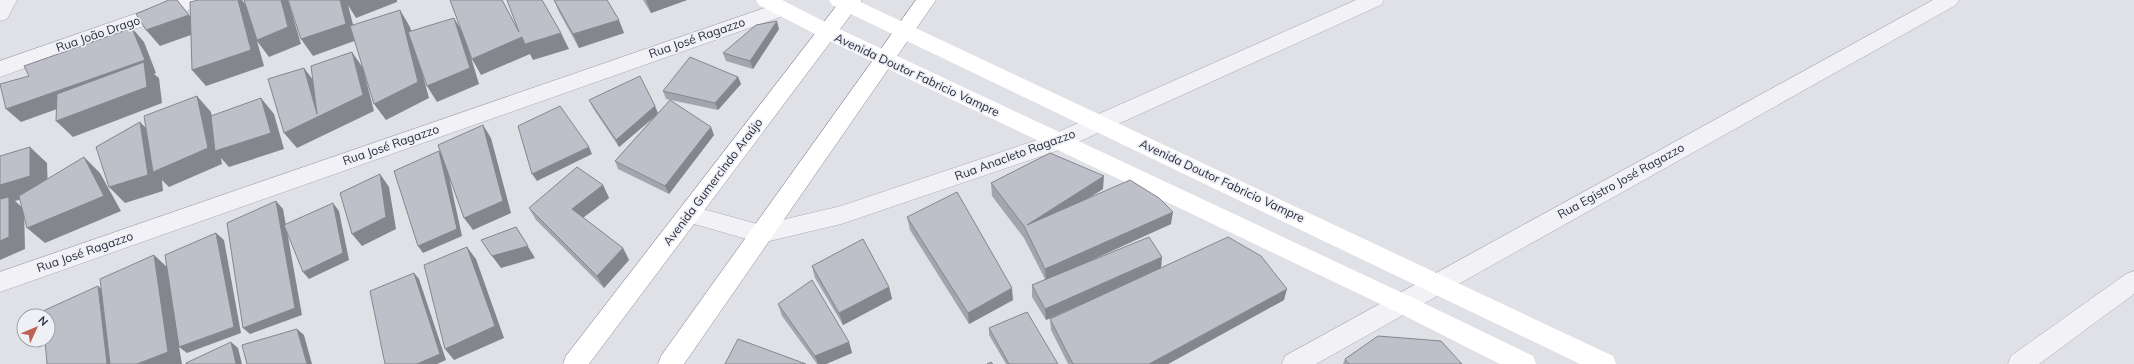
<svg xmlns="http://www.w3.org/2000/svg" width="2134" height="364" viewBox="0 0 2134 364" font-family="Mulish,sans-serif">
<rect width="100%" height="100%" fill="#e0e1e7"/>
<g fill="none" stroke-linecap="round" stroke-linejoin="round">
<defs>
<g id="minor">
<path d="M175,0H206L203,5L0,77V61Z"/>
<path d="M1356,0H1384L1381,5L1065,148L841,224L761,243L680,220L677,214L680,208L688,205L761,225L841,206L1049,136Z"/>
<path d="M1933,0H1959L1956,5L1316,364H1282L1285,356Z"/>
<path d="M782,2L789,4L792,9L789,14L0,292V272Z"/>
<path d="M2134,271V294L2039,364H2008L2011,356L2126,274Z"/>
</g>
<path id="tertiary" d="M0,0H17L7,19L0,21Z"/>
<g id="trunk">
<path d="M841,0H862L589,364H563L566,356Z"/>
<path d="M916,0H936L684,364H658L661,356Z"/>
</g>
</defs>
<!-- minor casing -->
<use href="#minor" stroke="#a9abb4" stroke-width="1"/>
<!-- tertiary casing -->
<use href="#tertiary" stroke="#a9abb4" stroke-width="1"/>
<!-- trunk casing -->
<use href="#trunk" stroke="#898b9c" stroke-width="1"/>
<!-- minor -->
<use href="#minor" fill="#f2f2f6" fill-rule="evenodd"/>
<!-- tertiary -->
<use href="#tertiary" fill="#f2f2f6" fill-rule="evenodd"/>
<!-- secondary -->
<g fill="#fff" fill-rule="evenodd">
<path d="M756,0H782L833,26L1411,297L1533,356L1536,364H1500L1395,311L819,36L759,5Z"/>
<path d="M829,0H856L1613,356L1616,364H1580L832,5Z"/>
</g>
<!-- trunk -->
<use href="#trunk" fill="#fff" fill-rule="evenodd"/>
</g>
<!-- wall -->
<g fill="#a3a4ad">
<path d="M554,0L624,33L579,48L559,12Z"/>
<path d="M643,0H687L651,13Z"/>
<path d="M779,29L753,69L726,61L723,53Z"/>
<path d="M738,77L741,84L718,110L666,99L663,91Z"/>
<path d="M589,100L655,106L658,113L714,135L669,194L618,169L615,161L655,116L619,147L593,108Z"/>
<path d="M991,183L1103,189L1088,198L1171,224L1082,264L1161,268L1284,300L1168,364H1068L1051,330L1050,319L1102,295L1046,320L1032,297V285L1045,279L1024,238L992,196Z"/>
<path d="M603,185L609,198L583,217L623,248L629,260L604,288L536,220L529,208Z"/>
<path d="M907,217L1013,300L969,324L910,230Z"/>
<path d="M812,266L889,287L892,299L843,325L815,278Z"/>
<path d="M778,304L849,342L852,353L826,364H817L782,316Z"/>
<path d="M989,328L1058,364H1006L989,335Z"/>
<path d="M1345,359L1462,364H1343Z"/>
</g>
<!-- shaded-wall -->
<g fill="#85868d">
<path d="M177,0L202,31L160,46L146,30Z"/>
<path d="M238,0H242L248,8L281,0H288L301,44L269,57L257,41L264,66L206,86L192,70Z"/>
<path d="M340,0H397V2L356,18L348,5L357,40L313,56L301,39Z"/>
<path d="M502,0L525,44L561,33L569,49L533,60L530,54L481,75L472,59Z"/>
<path d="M646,0H687L651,13Z"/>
<path d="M400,10L410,27L429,98L386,120L374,104Z"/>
<path d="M454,18L464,34L479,84L437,102L427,86Z"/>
<path d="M619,20L624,33L579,48L573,34Z"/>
<path d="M777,21L779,29L753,69L750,61Z"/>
<path d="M132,28L144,42L156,73L154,74L159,78L162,103L73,137L56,121L146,77L21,122L6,109Z"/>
<path d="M352,52L363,68L374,111L297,148L284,133L317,114L304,68L316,84Z"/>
<path d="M738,77L741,84L718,110L715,103Z"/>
<path d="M197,96L211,112L219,150L261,98L274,114L284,149L229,167L221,158L222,164L169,187L162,180L163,191L125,203L109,187L140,122L155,137Z"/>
<path d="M655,106L658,114L619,147L616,140Z"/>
<path d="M483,125L491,138L511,213L473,230L464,218Z"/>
<path d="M711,127L714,135L669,194L665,186Z"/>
<path d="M30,147L47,163L48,192L15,201L24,209L25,249L0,260V185Z"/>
<path d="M589,147L592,154L537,181L532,174Z"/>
<path d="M439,151L445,158L462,236L423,253L418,246Z"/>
<path d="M84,157L100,173L121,211L45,243L27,228Z"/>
<path d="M380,174L389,187L396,229L362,246L352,234Z"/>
<path d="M1104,176L1103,189L1029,236L1027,225Z"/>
<path d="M603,185L609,198L579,221L572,209Z"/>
<path d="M276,201L283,209L302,315L250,334L243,328Z"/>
<path d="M333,203L339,211L349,260L309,279L303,272Z"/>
<path d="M1173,212L1171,224L1046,281L1045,269Z"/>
<path d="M516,227L535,258L501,268L492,256Z"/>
<path d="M216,233L224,240L241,333L187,353L179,347L182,364H137L154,255L167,267Z"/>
<path d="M467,247L476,259L504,338L454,360L445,349Z"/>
<path d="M623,248L629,260L604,288L597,276Z"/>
<path d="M1162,257L1161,269L1046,320L1045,309Z"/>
<path d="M414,273L419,279L446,360L437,364H417Z"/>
<path d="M98,286L106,293L115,364H107Z"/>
<path d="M889,287L892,299L843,325L839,313Z"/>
<path d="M1012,288L1013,300L969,324L968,313Z"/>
<path d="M1287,289L1284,300L1168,364H1149Z"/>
<path d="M297,329L304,335L312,364H307Z"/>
<path d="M231,342L238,348L242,364H236Z"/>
<path d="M849,342L852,353L826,364H818L815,356Z"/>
</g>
<!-- building -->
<g fill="#bebfc9" stroke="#85868d">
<path d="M169,0H177L189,15L146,30L136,14Z"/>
<path d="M198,0H238L251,50L192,70L190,2Z"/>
<path d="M244,0H281L288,27L257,40Z"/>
<path d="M288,0H340L346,24L301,39Z"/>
<path d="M450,0H502L519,32L507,0H542L561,33L525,44L522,37L472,59Z"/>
<path d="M554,0H607L619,20L573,34Z"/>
<path d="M400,10L418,82L374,104L350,26Z"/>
<path d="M454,18L470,68L427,86L408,32Z"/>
<path d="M777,21L750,61L723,53L756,25Z"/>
<path d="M132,28L145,60L6,109L0,84L29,76L24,66Z"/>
<path d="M352,52L363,95L284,133L268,79L304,68L317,114L311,66Z"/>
<path d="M690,57L738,77L715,103L663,91Z"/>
<path d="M144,62L147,87L56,121L57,94Z"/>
<path d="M640,76L655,106L616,140L589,100Z"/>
<path d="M197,96L208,148L153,172L144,116Z"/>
<path d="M261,98L271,133L215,151L211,116Z"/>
<path d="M670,100L711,127L665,186L615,161Z"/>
<path d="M560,106L589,147L532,174L518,126Z"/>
<path d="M140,122L148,175L109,187L96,147Z"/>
<path d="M483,125L503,201L464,218L438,145Z"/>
<path d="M30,147V176L0,185V156Z"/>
<path d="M439,151L457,229L418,246L394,171Z"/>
<path d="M1050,153L1104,176L1027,225L1130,180L1159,198L1173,212L1045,269L1024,226L991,183Z"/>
<path d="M84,157L104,196L27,228L19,196Z"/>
<path d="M577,167L603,185L572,209L623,248L597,276L529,208Z"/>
<path d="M380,174L386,217L352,234L340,193Z"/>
<path d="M957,192L1012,288L968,313L907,217Z"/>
<path d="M9,197V237L0,241V199Z"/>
<path d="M276,201L295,308L243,328L227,223Z"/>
<path d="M333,203L343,253L303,272L284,225Z"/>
<path d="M516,227L528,246L492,256L481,240Z"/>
<path d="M216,233L234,327L179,347L165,255Z"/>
<path d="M1149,237L1162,257L1045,309L1032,285Z"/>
<path d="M1228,237L1261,256L1287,289L1149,364H1073L1050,319Z"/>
<path d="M863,239L889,287L839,313L812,266Z"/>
<path d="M467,247L495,326L445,349L424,265Z"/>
<path d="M154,255L168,352L137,364H110L100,279Z"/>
<path d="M414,273L440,354L417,364H385L370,291Z"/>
<path d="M812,280L849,342L815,356L778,304Z"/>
<path d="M98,286L107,364H47L45,340H48V316H43V311Z"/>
<path d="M1027,312L1058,364H1009L989,328Z"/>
<path d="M297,329L307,364H247L242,345Z"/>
<path d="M1378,336L1441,341L1462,364H1349L1345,359Z"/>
<path d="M738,339L806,364H725Z"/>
<path d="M231,342L236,364H186V363Z"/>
<path d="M991,362L993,364H987Z"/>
</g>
<g text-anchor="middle" stroke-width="3.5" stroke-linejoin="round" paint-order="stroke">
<!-- street labels -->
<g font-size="12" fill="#2a2c3d" stroke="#eff0f5">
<text transform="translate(98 34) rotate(-19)" y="4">Rua João Drago</text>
<text transform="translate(697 38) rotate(-19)" y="4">Rua José Ragazzo</text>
<text transform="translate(917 75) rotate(25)" y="4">Avenida Doutor Fabricio Vampre</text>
<text transform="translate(391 145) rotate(-19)" y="4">Rua José Ragazzo</text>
<text transform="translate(1015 155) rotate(-20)" y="4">Rua Anacleto Ragazzo</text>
<text transform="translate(1222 181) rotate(25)" y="4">Avenida Doutor Fabricio Vampre</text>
<text transform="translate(1621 181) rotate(-29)" y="4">Rua Egistro José Ragazzo</text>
<text transform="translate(713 182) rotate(-53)" y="4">Avenida Gumercindo Araújo</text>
<text transform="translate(85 252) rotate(-19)" y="4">Rua José Ragazzo</text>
</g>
</g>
<!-- north arrow -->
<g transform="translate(36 328) rotate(46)"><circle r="19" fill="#eff0f5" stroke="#a0a2ab"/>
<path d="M0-3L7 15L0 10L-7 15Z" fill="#be6053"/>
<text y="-6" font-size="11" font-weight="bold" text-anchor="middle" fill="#2a2c3d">N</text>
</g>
</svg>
